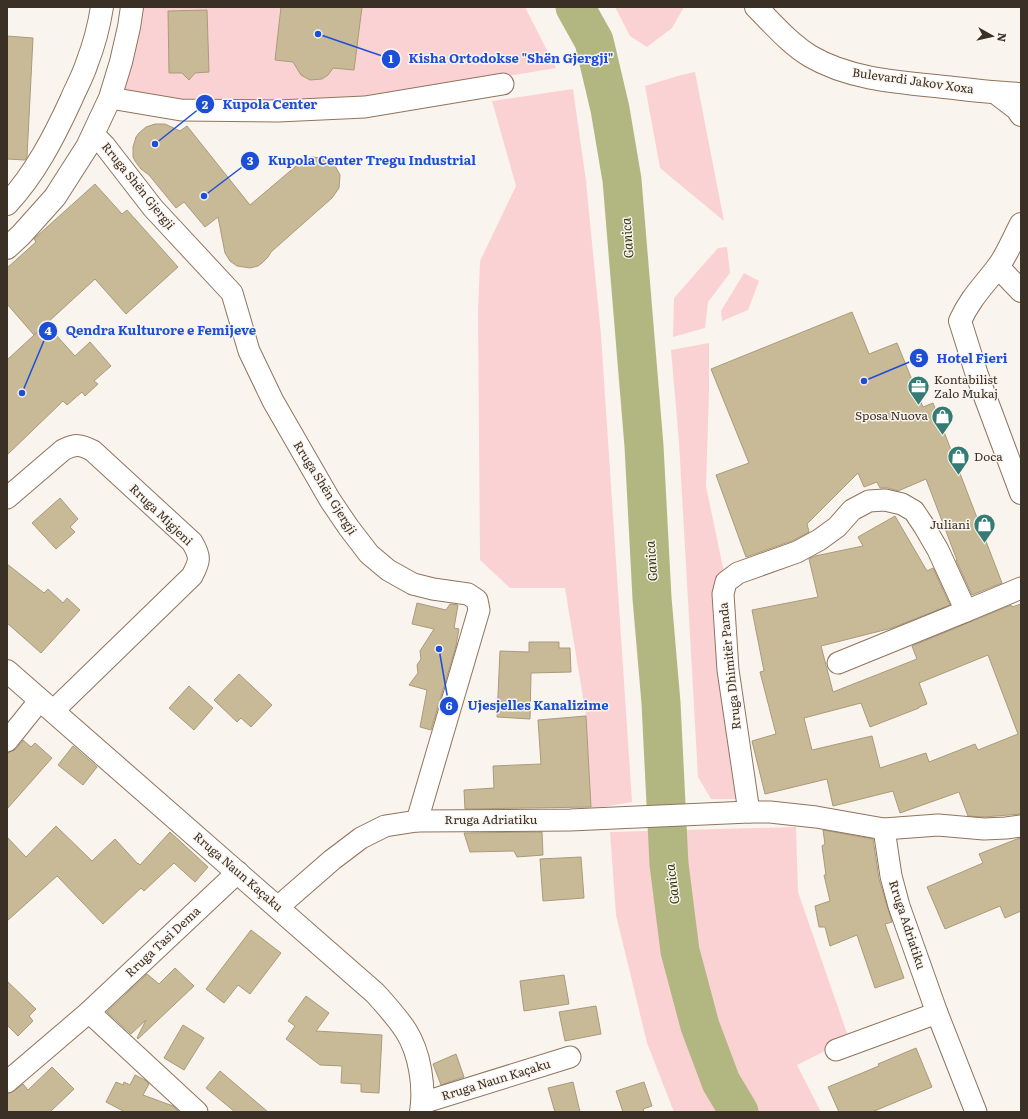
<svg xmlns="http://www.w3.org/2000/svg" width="1028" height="1119" viewBox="0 0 1028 1119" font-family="Literata,serif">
<rect width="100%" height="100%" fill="#faf4ee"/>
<!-- green -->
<g fill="#fbd2d4">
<path d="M138,7H525L556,68L366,100L182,103L117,93Z"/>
<path d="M615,7H684L672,28L647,47L630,36Z"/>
<path d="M695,72L724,221L660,168L645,86L681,75Z"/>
<path d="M573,89L586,181L601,335L632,802L591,809L586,716L565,588H510L480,560L478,312L480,261L516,186L492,101Z"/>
<path d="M727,247L730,273L708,302L705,328L673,337L674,298L718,248Z"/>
<path d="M744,273L759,281L748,310L722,321L721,311Z"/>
<path d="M709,343V392L706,486L726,582L746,795L736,799H711L698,777L679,442L671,350Z"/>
<path d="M796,827L798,892L849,1039L797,1065L821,1112H674L647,1043L616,915L610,832Z"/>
</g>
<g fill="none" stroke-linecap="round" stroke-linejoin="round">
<!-- river -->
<path stroke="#b2b782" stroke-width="39" d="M575,7L594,41L610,109L622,180L644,446L652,598L661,703L669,864L680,951L700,1026L721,1082L739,1112"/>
</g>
<!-- building -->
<g fill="#c8ba97" stroke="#a99b79" fill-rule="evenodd">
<path d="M281,7H362L354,70L333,68L328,75L322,79L310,80L301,75L293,62L275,60Z"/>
<path d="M207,10L209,72L195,73L189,80L182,73H169L168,11Z"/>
<path d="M7,36L33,38L27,157L25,160L7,159Z"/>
<path d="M155,124H165L180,131L187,126L250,205L302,161L311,157L323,158L331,162L334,164L340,175L339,188L332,198L271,252L268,257L262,263L258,266L250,268L237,266L230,261L225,253L218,217L205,227L184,202L176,208L149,175L141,169L135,161L133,157V147L136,137L139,133L146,127Z"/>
<path d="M95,184L122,214L127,210L178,267L126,314L95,279L34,335L7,304V268L36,242L34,239L36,237Z"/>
<path d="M852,312L869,354L897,343L923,407L933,403L1002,583L972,595L956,560H957L926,479L898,491L888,488H880L877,482L864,487L858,473L807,524L809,532L792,541L746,557L716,475L749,463L711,369Z"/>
<path d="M46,324L75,356L90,342L111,366L94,381L98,384L85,396L82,392L67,405L63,401L7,455V360Z"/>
<path d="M60,498L78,519L70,527L75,532L56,549L32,523Z"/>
<path d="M895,516L927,571L933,568L950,605L892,628L821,646L833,692L917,659L912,646L1011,605L1012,607L1021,604V814L984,817L968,816L959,792L900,813L893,791L833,806L827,779L765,794L752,741L776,734L760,672L764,671L752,610L818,597L809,559L815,556L863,546L858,537ZM988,655L1018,734L978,750L975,744L929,762L926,753L880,768L872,736L812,750L804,718L861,703L870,727L919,708V707L927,704L919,683Z"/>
<path d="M7,564L44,593L48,589L63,603L67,598L80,610L41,653L7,623Z"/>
<path d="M417,603L446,610L450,604L458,605L454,628L459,629L456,646L431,730L420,727L427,690L409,685L418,673L417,665L421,659L420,651L434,629L412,624Z"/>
<path d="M529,642H559V648H570L571,672L531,673L530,719L497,717L500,651L529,652Z"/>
<path d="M239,674L272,705L251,727L241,718L237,722L214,700Z"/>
<path d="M189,686L213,708L194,730L169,708Z"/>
<path d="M586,716L591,807L465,809L464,790L494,788L493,766L541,764L538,720Z"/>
<path d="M23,740L31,747L35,743L52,758L7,809V755L9,752L16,749Z"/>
<path d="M73,746L97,767L83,785L58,765Z"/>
<path d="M56,826L92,861L115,839L138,864V863L140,865L170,832L208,867L195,882L174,863L144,891L141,888L103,924L59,878L57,876L7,921V837L26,857Z"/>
<path d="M823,830L873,839L879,879L892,922L885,924L904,978L875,988L857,935L830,946L825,927H819L815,906L830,901L824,875H826L822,846L825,844Z"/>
<path d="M542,832L543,855L517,857L514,851L470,852L464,833Z"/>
<path d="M1021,838V911L1005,918L1000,906L945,929L927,887L983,863L979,854L1017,839Z"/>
<path d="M581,857L584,898L543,901L540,859Z"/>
<path d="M251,930L281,953L250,994L238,985L224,1003L206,989Z"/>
<path d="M175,968L194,986L138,1039L137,1038L146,1020L131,1034L107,1012L147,974L159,984Z"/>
<path d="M564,975L569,1004L524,1011L520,981Z"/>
<path d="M7,981L36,1009L29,1016L33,1021L18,1036L7,1025Z"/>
<path d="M306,996L329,1013L316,1031L382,1035L379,1093L361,1092V1084L341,1083L342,1066L320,1065L286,1039L295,1026L288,1021Z"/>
<path d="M596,1006L601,1034L565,1041L559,1012Z"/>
<path d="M183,1025L204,1038L184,1070L164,1058Z"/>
<path d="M916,1048L932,1087L872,1112H839L828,1087L879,1066L878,1064Z"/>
<path d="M456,1054L464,1077L441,1085L433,1064Z"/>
<path d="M52,1067L74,1089L50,1112H7V1094L14,1091L23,1084L28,1090Z"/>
<path d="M220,1071L268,1112H235L206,1088Z"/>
<path d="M135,1075L145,1080L149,1084L143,1095L173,1106L179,1112H125L106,1102L116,1082L123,1085L124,1082L130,1085Z"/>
<path d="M573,1082L580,1112H555L548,1088Z"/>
<path d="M644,1082L652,1106L643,1109L644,1112H623L616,1091Z"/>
</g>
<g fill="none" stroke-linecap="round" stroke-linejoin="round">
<defs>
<g id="minor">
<path d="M110,98L181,110L278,111L365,107L503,84"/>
<path d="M93,134L105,146L153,208L232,293L249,351L273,401L330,500L349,528L369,554L388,570L413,584L433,589L468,594L477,600L479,610L417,821"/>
<path d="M7,498L63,450C76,444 80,444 93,451L192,542C201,557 200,561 192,576L53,711"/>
<path d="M838,663L966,611"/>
<path d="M7,741L40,700"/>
<path d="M749,812L728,670L723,594L726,582L738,573L797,552L819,540L837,527L852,510L869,501L885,500L902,504L914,511L924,526L938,550L966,611L1021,588"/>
<path d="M884,829L891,876L899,906L937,1013L976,1112"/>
<path d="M278,907L332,860L361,838L385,826L417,821L570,820L749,812H770L816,817L884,829L938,825L984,829L1006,828L1021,826"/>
<path d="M89,1012L197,1112"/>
<path d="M836,1050L937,1013"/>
<path d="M7,1082L89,1012L238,872"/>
<path d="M422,1103L570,1057"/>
</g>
<path id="tertiary" d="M7,671L375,993C386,1005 397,1017 406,1031C420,1053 425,1087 421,1112"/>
<g id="secondary">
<path d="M756,7C773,24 789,43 810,56C847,78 894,82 936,86C964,89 993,93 1021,94"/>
<path d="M996,93L1017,109L1021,115"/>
<path d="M7,204C35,174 54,137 71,100C76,88 83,76 87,63C94,45 99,26 102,7"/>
<path d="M1021,224C1014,237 1006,257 997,268C984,285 969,300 960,321L977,375L1021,493"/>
<path d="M7,248L21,235L55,197L87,147L110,98L121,62L129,27L132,7"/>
<path d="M998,267L1021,291"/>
</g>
</defs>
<!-- minor casing -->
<use href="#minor" stroke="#8f745c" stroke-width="23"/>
<!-- tertiary casing -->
<use href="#tertiary" stroke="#8f745c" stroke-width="24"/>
<!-- secondary casing -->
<use href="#secondary" stroke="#8f745c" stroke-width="24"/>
<!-- minor -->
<use href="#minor" stroke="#fff" stroke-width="21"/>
<!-- tertiary -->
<use href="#tertiary" stroke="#fff" stroke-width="22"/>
<!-- secondary -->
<use href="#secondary" stroke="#fff" stroke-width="22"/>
</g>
<!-- icons -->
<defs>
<symbol id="office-pin" viewBox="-11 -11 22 30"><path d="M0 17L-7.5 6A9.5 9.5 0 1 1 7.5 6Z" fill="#337b74" stroke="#faf4ee"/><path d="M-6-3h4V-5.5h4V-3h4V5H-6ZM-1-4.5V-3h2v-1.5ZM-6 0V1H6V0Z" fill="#fff"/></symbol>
<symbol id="shop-pin" viewBox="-11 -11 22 30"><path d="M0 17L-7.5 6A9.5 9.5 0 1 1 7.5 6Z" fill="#337b74" stroke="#faf4ee"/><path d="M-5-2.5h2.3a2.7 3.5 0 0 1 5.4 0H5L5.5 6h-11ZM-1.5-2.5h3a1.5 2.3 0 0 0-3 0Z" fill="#fff"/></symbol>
</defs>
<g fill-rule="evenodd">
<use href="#office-pin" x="906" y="374" width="25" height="34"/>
<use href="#shop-pin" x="930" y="404" width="25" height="34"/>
<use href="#shop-pin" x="946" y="444" width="25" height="34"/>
<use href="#shop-pin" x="972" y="512" width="25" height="34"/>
</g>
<g text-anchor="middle" stroke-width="3" stroke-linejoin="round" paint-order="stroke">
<!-- street labels -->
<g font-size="12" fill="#3b3025" stroke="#faf4ee">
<text transform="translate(913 81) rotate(8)" y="4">Bulevardi Jakov Xoxa</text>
<text transform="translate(138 186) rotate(51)" y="4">Rruga Shën Gjergji</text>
<text transform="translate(325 488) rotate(58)" y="4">Rruga Shën Gjergji</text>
<text transform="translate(161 515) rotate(44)" y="4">Rruga Migjeni</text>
<text transform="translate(730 666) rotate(-96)" y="4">Rruga Dhimitër Panda</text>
<text x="491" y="824">Rruga Adriatiku</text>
<text transform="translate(238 872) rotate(41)" y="4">Rruga Naun Kaçaku</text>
<text transform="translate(907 925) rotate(72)" y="4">Rruga Adriatiku</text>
<text transform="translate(163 942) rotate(-43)" y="4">Rruga Tasi Dema</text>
<text transform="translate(496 1080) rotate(-17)" y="4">Rruga Naun Kaçaku</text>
</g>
<!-- poi labels -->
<g font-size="12" fill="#3b3025" stroke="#faf4ee" text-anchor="start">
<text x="934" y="384">Kontabilist<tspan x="934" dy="14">Zalo Mukaj</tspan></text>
<text x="928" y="420" text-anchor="end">Sposa Nuova</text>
<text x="974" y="461">Doca</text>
<text x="970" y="529" text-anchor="end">Juliani</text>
</g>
<!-- water labels -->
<g font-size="13" font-style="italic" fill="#34360c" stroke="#faf4ee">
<text transform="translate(627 238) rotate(-94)" y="5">Ganica</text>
<text transform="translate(651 561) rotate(-94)" y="5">Ganica</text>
<text transform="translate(672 884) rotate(-97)" y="5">Ganica</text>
</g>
</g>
<!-- callouts -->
<path fill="none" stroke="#1d4ed8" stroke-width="1.5" d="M318 34L391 59M155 144L205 104M204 196L250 161M22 393L48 331M864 381L919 358M439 649L449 706"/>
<g fill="#1d4ed8" stroke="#faf4ee" stroke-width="1.5">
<circle cx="318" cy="34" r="4"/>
<circle cx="155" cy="144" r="4"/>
<circle cx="204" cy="196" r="4"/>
<circle cx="22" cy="393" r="4"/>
<circle cx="864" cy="381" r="4"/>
<circle cx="439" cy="649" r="4"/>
<circle cx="391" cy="59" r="10"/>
<circle cx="205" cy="104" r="10"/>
<circle cx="250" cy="161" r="10"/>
<circle cx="48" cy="331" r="10"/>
<circle cx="919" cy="358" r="10"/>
<circle cx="449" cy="706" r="10"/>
</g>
<g font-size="12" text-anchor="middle" font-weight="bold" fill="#fff">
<text x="391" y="63">1</text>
<text x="205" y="109">2</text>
<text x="250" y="165">3</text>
<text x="48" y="335">4</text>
<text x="919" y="362">5</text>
<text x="449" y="710">6</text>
</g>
<g font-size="13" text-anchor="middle" font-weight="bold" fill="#1d4ed8" stroke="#faf4ee" stroke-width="3" stroke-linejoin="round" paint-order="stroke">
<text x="511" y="63">Kisha Ortodokse "Shën Gjergji"</text>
<text x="270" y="109">Kupola Center</text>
<text x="372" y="165">Kupola Center Tregu Industrial</text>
<text x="161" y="335">Qendra Kulturore e Femijeve</text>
<text x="972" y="363">Hotel Fieri</text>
<text x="538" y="710">Ujesjelles Kanalizime</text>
</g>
<!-- border -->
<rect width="1028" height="1119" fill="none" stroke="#3b3025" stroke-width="16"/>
<!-- north arrow -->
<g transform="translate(992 36) rotate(98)" stroke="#faf4ee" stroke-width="3" paint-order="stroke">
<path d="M0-3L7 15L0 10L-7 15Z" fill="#3b3025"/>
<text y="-6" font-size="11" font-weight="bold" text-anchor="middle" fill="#3b3025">N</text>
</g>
</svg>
